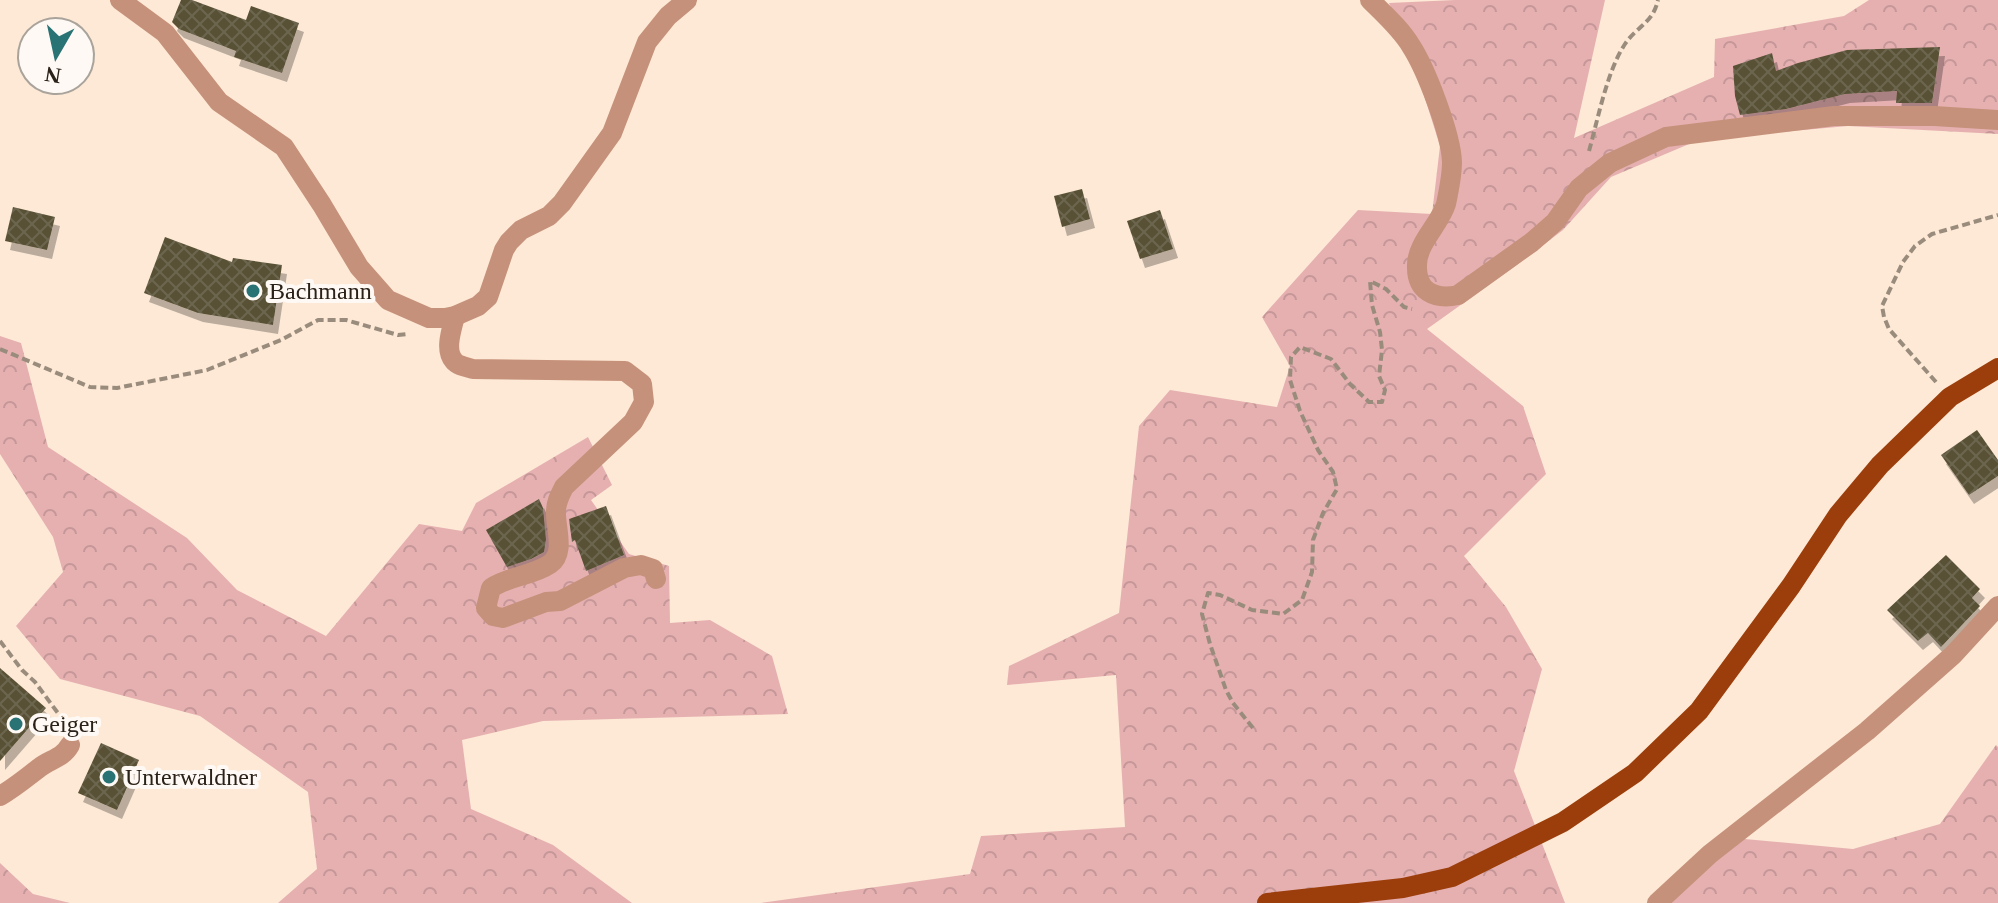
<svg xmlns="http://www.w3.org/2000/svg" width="1998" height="903" viewBox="0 0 1998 903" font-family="'Times New Roman',serif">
<defs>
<pattern id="forest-crowns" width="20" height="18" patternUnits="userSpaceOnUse" patternTransform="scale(2)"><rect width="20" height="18" fill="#e6b0b1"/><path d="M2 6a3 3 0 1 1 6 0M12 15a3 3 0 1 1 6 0" fill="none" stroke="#c59798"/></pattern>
<pattern id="building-cross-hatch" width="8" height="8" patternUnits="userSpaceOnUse" patternTransform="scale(2)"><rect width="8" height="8" fill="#585136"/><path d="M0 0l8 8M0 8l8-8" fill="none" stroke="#6d6650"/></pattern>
<filter id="shadow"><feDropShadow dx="5" dy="9" stdDeviation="0" flood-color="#0004"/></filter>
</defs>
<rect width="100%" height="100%" fill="#fde9d5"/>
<!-- forest -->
<g fill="url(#forest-crowns)">
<path d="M1455,0H1605L1574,138L1714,77L1715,39L1844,16L1869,0H1998V134L1848,126L1701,139L1611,177L1563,230L1514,267L1427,329L1523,406L1546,474L1464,556L1506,607L1542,669L1514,771L1565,903H761L970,874L981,836L1125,827L1116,675L1007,685L1009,666L1119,613L1139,426L1170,390L1277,407L1290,366L1262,317L1358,210L1432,214L1440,146L1412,57L1389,3Z"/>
<path d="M0,336L21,343L48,447L187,538L237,590L326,636L419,524L462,531L476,503L588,437L612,485L591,500L629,554L669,566L670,623L710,620L772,656L788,714L543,721L462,740L471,809L553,845L632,903H278L317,869L308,792L200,716L60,679L16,626L63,572L53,537L0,454Z"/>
<path d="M1996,745L1998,747V903H1649L1723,837L1853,849L1940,824Z"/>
<path d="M0,863L33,894L70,903H0Z"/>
</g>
<!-- building -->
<g fill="url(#building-cross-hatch)" filter="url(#shadow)">
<path d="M181,0H192L246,20L251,6L299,23L282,73L234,57L236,51L179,29L172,22Z"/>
<path d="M1940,47L1932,103H1896L1897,91L1845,94L1786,109L1740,115L1735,96L1733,66L1772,53L1776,71L1798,63L1847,50Z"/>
<path d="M1082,189L1090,219L1062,227L1054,196Z"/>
<path d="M13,207L55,217L47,250L5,241Z"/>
<path d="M1160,210L1173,249L1140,259L1127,221Z"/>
<path d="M165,237L232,262L233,258L282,265L273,325L198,313L144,293Z"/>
<path d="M1977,430L1998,460V476L1969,495L1941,455Z"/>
<path d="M539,499L543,508L546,540L544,552L531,559L507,567L486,530Z"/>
<path d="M606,506L624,555L586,571L575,540L572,542L569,519Z"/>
<path d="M1946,555L1980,589L1972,598L1980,606L1941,647L1928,633L1918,641L1887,610Z"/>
<path d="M0,668L46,708L0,761Z"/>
<path d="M101,743L139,760L117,810L78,793Z"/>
</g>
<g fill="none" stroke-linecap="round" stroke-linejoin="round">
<!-- path -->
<g stroke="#9a8c7d" stroke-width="4" stroke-dasharray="8 4" stroke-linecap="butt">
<path d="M1589,151C1598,119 1607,71 1625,44C1637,26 1653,23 1658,0"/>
<path d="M0,349L90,387L117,388L207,370L281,340L318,320H346L398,335L407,334"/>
<path d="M1936,382L1889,329L1884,317L1882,306L1903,262L1915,246L1932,234L1998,215"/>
<path d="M0,641L22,670L35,682L66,724"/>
<path d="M1253,728L1233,703L1226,690L1210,644L1202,614L1208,593L1220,595L1252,610L1283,614L1302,600L1312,572L1313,540L1323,513L1337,489L1333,472L1318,450L1300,411L1290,380L1291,357L1300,347L1331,359L1350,384L1369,402H1382L1385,390L1379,376L1382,350L1380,332L1372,305L1370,281L1386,289L1404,307L1412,309"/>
</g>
<!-- minor -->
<g stroke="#c6917b" stroke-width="20">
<path d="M120,0L165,33L219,102L284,147L322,205L359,267L388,300L429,318H445L455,316L478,306L488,297L504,250L509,242L521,230L549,216L562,203L612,133L647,42L668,16L687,0"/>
<path d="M1370,0C1384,14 1401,29 1411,46C1426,69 1451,134 1452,162C1452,176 1449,190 1446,204C1440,224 1417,243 1417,265C1416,291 1434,300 1458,295L1532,242L1555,222L1579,188L1610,163L1666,137L1834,116H1934L1998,120"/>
<path d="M455,316C452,329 444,350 454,361C458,366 467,367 473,369L625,371L642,384L644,402L633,422L564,487C560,495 556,502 556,511C555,527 566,553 550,564C532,576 509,576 491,588L486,608L493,616L503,618L546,602L560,601L624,568L641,565L653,569L656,579"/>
<path d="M0,796C14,788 26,778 39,768C50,759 62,759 70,745"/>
<path d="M1657,903L1710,854L1867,731L1953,655L1998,606"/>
</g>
<!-- major -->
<path stroke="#9c3e0b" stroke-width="20" d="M1267,903L1403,888L1452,877L1563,822L1635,773L1699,711L1791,586L1838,515L1880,465L1950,397L1998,368"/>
</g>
<!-- markers -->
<g fill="#297375" stroke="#fef9f4" stroke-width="3">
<circle cx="253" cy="291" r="8"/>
<circle cx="16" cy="724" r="8"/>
<circle cx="109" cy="777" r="8"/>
</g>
<g text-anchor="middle" stroke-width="8" stroke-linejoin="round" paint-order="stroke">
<!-- poi labels -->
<g font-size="24" fill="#2a2118" stroke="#fef9f4" text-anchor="start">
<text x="269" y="299">Bachmann</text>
<text x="32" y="732">Geiger</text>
<text x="125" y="785">Unterwaldner</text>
</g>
</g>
<!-- north arrow -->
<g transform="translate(56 56) rotate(189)"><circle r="38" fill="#fef9f4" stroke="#a9a39c" stroke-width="2"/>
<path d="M0-6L14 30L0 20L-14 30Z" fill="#297375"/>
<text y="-12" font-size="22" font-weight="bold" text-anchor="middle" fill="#2a2118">N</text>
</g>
</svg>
